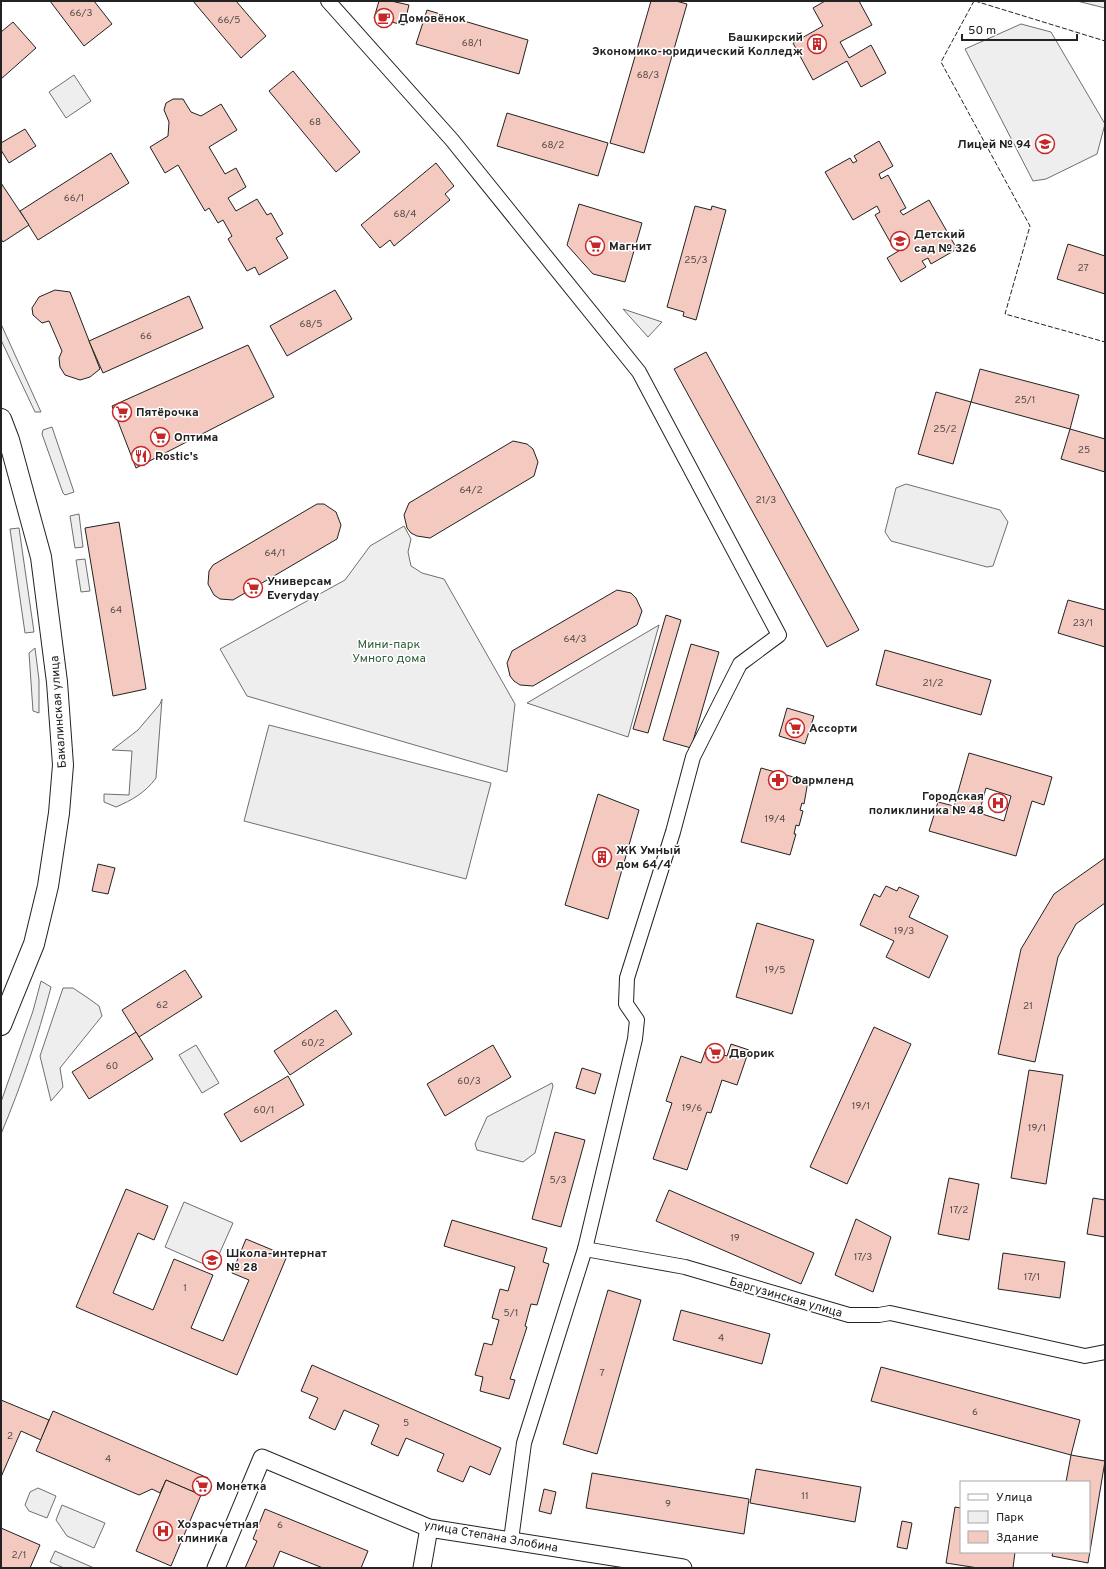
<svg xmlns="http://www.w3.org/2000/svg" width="1106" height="1569" viewBox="0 0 1106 1569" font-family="Overpass,sans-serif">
<rect width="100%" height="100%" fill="#fff"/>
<!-- green -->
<g fill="#eee" stroke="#6f6f6f">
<path d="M1077,1H1105V8Z"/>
<path d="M1021,24L1051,32L1105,124L1097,154L1046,179L1033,181L965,49Z"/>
<path d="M74,75L91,101L66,118L49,92Z"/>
<path d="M623,309L662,322L648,337Z"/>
<path d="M1,324L41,412H35L1,340Z"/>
<path d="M52,427L74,492L65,495L63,493L42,434L43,430Z"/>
<path d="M906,484L1000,510L1008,522L993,566L987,567L891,541L885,532L896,488Z"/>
<path d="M79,514L83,547L75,548L70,516Z"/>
<path d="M404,526L411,539L408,552L411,566L422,573L444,579L515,704L507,772L247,696L220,649L345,580L370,546Z"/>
<path d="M19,528L34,632L25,633L10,529Z"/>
<path d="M85,559L90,591L81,592L76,560Z"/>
<path d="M35,648L39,680V713L33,711L29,653Z"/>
<path d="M162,699L156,778C145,793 132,800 116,807L104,802V794L129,795L132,751L112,750L138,730L160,704Z"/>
<path d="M41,981L51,987C38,1037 21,1086 1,1134V1102L33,1011Z"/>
<path d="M63,988H73L88,998L99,1006L102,1016L60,1068L63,1087L51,1101L40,1056Z"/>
<path d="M196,1045L219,1083L202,1093L179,1055Z"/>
<path d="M552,1083L553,1086L535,1153L523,1162L477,1150L475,1144L487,1117Z"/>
<path d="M184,1202L233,1223L213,1268L165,1247Z"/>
<path d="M38,1488L56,1496L47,1518L29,1511L25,1505L30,1492Z"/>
<path d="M62,1505L105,1523L94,1548L67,1536L56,1520Z"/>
</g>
<!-- parking -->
<g fill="#ededed" stroke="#6f6f6f">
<path d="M659,625L628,737L527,703Z"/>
<path d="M269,725L491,783L466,879L244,821Z"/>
<path d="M55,1551L94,1568H64L50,1562Z"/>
</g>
<!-- building -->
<g fill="#f3c9c0" stroke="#222" fill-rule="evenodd">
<path d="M50,1H94L112,24L84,46Z"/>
<path d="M193,1H236L266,36L241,58Z"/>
<path d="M379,1H391L409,5L404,25L374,18Z"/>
<path d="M651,1H676L687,4L644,153L610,143Z"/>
<path d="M825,1H859L872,25L840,42L849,58L871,45L886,73L861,87L847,61L813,80L793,43L823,26L813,8Z"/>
<path d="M427,10L528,40L519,74L416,44Z"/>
<path d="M13,22L36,48L1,79V32Z"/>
<path d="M293,71L360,152L336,172L269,91Z"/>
<path d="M173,99H183L191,112L201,116L221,104L237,130L209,147L225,174L236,168L246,187L228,198L236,211L257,199L267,215L271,213L283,234L276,238L288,258L259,275L255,267L247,271L228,239L232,236L223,220L218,223L209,208L205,211L178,165L165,173L150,147L168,136L169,122L164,110L166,103Z"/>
<path d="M507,113L608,143L598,176L497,146Z"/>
<path d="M25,129L36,146L9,163L1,150V143Z"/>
<path d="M879,141L893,166L879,174L881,179L888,175L906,208L900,211L903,215L929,200L957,249L931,264L928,258L922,261L926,267L901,282L887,258L902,249L899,244L893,247L875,215L880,212L877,206L853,220L825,172L850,158L853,163L857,161L854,156Z"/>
<path d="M111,153L129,183L38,240L20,211Z"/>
<path d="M436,163L454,186L445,194L450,200L394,246L390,240L380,248L361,225Z"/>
<path d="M1,183L29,225L3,242L1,239Z"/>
<path d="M579,204L642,223L625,282L593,274L567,245Z"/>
<path d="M695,206L711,210L712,206L726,210L696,320L683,316L684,312L667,307Z"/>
<path d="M1068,244L1105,256V294L1057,279Z"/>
<path d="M55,290L70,292L100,369L90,377L80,380L65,375L60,367L59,358L62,351L49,321L42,323L33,315L32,308L39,297Z"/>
<path d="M335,290L352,319L287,356L270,326Z"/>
<path d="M189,296L203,328L103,373L89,341Z"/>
<path d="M248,345L274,397L136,468L112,406Z"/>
<path d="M706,352L859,630L827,647L674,369Z"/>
<path d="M980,369L1079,395L1070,429L971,402Z"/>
<path d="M936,392L971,402L953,464L918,454Z"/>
<path d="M1070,429L1105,439V472L1061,459Z"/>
<path d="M513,441L527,444L533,449L538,462L534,476L430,538L417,536L411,533L407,528L404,515L409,503Z"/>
<path d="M317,504H324L336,512L341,525L337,539L233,600L220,599L214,595L208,584L209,571L213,565Z"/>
<path d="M119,522L146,689L113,696L85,528Z"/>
<path d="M617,590L631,593L636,598L642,611L637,625L533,686L520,685L514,681L510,676L507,663L512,651Z"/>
<path d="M1068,600L1105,610V647L1058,633Z"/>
<path d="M666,615L681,620L648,733L633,729Z"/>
<path d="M691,644L719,652L691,748L663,740Z"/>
<path d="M885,650L991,680L981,715L876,685Z"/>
<path d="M787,708L814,716L805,744L779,736Z"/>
<path d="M969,753L1052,777L1044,805L1032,801L1016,856L929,831L938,802L954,806ZM986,788L1011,796L1004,821L979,813Z"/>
<path d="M761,768L808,781L804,804L802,803L800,810L803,811L799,826L796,825L794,834H796L790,855L741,842Z"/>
<path d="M598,794L639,810L608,919L565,905Z"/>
<path d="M1105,858V903L1076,924L1058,957L1035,1062L998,1054L1021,949L1054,894Z"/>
<path d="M98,864L115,868L108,894L92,891Z"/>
<path d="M886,886L897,891L899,887L919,896L909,917L948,936L929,978L886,957L894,941L860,925L874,894L880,897Z"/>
<path d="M757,923L814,940L792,1014L736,997Z"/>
<path d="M185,970L202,997L139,1037L122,1010Z"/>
<path d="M336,1010L352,1034L290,1075L274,1051Z"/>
<path d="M874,1027L911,1044L847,1184L810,1167Z"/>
<path d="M136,1032L153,1059L89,1099L72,1072Z"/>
<path d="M731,1044L749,1050L737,1085L722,1080L711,1113L707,1112L687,1170L653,1159L672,1103L666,1101L681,1056L701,1063L706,1049L727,1056Z"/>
<path d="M493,1045L511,1077L445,1116L427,1084Z"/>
<path d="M582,1068L601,1074L595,1094L576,1088Z"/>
<path d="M1029,1070L1063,1075L1046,1184L1011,1178Z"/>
<path d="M288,1076L304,1105L241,1142L224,1114Z"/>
<path d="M555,1132L585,1140L561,1227L532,1219Z"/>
<path d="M949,1178L979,1184L969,1240L938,1234Z"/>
<path d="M126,1189L168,1206L154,1240L138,1233L113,1293L153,1310L174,1259L213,1275L191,1328L223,1341L249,1280L232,1273L246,1239L287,1256L237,1375L76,1307Z"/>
<path d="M669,1190L814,1253L801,1284L656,1221Z"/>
<path d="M1093,1198L1105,1200V1237L1087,1234Z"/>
<path d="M856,1219L891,1237L873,1292L835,1275Z"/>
<path d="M452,1220L547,1248L543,1262L549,1264L537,1305L531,1304L525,1326L527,1327L510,1379L515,1380L509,1399L480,1391L483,1377L475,1375L484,1343L492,1345L499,1320L492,1318L500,1289L508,1291L515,1267L444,1246Z"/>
<path d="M1003,1253L1065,1262L1060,1298L998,1289Z"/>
<path d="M608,1290L641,1300L597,1454L563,1444Z"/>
<path d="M681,1310L770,1334L762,1364L673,1340Z"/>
<path d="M312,1365L501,1448L490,1475L470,1466L463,1482L437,1471L444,1454L406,1438L398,1456L371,1444L379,1425L344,1410L335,1430L309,1418L318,1398L301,1391Z"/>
<path d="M881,1367L1080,1420L1071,1455L871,1401Z"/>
<path d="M1,1400L49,1420L41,1440L21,1431L1,1477Z"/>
<path d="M53,1411L208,1478L201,1495L166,1480L160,1493L152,1489L139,1495L36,1451Z"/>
<path d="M1071,1455L1105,1461L1088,1563L1052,1556L1053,1552H1089V1482H1066Z"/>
<path d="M756,1469L861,1487L855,1522L750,1503Z"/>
<path d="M592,1473L749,1499L744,1534L586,1508Z"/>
<path d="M166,1480L201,1495L171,1566L136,1551Z"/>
<path d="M544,1489L556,1492L551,1514L539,1511Z"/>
<path d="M955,1507L961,1508V1552H1015L1013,1568H978L946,1563Z"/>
<path d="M265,1509L368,1551L361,1568H323L280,1551L273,1568H245L257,1541L253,1539Z"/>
<path d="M902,1521L912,1523L907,1549L897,1547Z"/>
<path d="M1,1528L40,1545L30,1568H1Z"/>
</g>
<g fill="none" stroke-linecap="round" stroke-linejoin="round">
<defs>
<g id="minor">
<path d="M328,1L452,140L639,372L779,635L740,664L693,757L673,832L627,978L626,1004L637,1020L635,1039L585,1249L524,1443L511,1540"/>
<path d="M585,1249L685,1267L849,1315H879L890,1313L1085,1356L1105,1352"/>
</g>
<g id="tertiary">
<path d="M216,1568L262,1458L429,1528L683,1568"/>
<path d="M422,1568L429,1528"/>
</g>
<path id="secondary" d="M1,419L9,440L41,557L57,682L63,765L59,813L48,886L34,944L1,1025"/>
</defs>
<!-- minor casing -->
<use href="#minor" stroke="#222" stroke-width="16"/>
<!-- tertiary casing -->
<use href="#tertiary" stroke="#222" stroke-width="19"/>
<!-- secondary casing -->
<use href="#secondary" stroke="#222" stroke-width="22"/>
<!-- minor -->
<use href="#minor" stroke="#fff" stroke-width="14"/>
<!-- tertiary -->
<use href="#tertiary" stroke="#fff" stroke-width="17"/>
<!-- secondary -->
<use href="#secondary" stroke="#fff" stroke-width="20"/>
<!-- fence -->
<g stroke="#222" stroke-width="1" stroke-dasharray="5 2" stroke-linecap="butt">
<path d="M974,1L941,62L1030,226L1005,314L1105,342"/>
<path d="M975,1L1105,41"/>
</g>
</g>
<!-- icons -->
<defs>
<symbol id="cafe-ring" viewBox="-11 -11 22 22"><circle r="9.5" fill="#fff" stroke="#c62828" stroke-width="1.5"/><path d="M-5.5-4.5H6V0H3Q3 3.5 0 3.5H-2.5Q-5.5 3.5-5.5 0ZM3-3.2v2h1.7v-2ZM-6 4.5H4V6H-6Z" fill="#c62828"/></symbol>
<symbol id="building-ring" viewBox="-11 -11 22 22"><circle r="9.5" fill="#fff" stroke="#c62828" stroke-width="1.5"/><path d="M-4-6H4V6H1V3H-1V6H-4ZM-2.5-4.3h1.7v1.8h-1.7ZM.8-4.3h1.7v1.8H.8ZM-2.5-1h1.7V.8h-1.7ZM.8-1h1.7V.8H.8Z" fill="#c62828"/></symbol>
<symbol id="school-ring" viewBox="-11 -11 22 22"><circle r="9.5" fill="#fff" stroke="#c62828" stroke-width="1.5"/><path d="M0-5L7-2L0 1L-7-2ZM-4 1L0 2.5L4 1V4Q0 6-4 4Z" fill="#c62828"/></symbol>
<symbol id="supermarket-ring" viewBox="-11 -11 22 22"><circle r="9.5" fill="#fff" stroke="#c62828" stroke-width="1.5"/><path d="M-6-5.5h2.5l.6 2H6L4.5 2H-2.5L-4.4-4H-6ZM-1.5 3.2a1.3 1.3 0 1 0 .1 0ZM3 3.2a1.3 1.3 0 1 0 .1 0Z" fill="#c62828"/></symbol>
<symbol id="restaurant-ring" viewBox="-11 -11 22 22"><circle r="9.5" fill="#fff" stroke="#c62828" stroke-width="1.5"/><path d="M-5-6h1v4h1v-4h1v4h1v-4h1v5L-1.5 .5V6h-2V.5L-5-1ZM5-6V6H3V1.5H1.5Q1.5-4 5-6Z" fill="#c62828"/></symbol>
<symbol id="pharmacy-ring" viewBox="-11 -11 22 22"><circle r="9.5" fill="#fff" stroke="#c62828" stroke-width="1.5"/><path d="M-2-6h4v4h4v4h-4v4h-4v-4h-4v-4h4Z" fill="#c62828"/></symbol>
<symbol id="hospital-ring" viewBox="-11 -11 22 22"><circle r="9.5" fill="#fff" stroke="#c62828" stroke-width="1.5"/><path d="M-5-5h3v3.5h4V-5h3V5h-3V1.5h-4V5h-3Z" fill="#c62828"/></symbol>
</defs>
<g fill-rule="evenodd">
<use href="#cafe-ring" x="373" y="7" width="22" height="22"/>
<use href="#building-ring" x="806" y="33" width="22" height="22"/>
<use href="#school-ring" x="1034" y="133" width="22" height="22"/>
<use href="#school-ring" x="889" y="230" width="22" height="22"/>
<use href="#supermarket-ring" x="584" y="235" width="22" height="22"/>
<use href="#supermarket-ring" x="111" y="401" width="22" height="22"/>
<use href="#supermarket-ring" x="149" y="426" width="22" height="22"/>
<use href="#restaurant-ring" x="130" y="445" width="22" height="22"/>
<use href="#supermarket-ring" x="242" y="577" width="22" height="22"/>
<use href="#supermarket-ring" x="784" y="717" width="22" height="22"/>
<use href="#pharmacy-ring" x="767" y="769" width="22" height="22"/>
<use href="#hospital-ring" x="987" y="792" width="22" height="22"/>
<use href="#building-ring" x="591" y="846" width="22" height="22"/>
<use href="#supermarket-ring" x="704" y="1042" width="22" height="22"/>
<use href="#school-ring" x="201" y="1249" width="22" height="22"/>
<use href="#supermarket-ring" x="191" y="1475" width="22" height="22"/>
<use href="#hospital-ring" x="152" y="1520" width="22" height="22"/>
</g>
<g text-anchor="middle" stroke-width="3" stroke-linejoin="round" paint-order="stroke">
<!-- number labels -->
<g font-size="10" fill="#564c4a">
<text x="81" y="16">66/3</text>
<text x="229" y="23">66/5</text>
<text x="472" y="46">68/1</text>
<text x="648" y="78">68/3</text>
<text x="315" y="125">68</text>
<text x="553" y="148">68/2</text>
<text x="74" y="201">66/1</text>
<text x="405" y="217">68/4</text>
<text x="696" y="263">25/3</text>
<text x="1083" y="271">27</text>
<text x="311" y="327">68/5</text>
<text x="146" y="339">66</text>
<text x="1025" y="403">25/1</text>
<text x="945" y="432">25/2</text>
<text x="1084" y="453">25</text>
<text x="471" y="493">64/2</text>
<text x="766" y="503">21/3</text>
<text x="275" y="556">64/1</text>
<text x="116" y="613">64</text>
<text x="1083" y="626">23/1</text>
<text x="575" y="642">64/3</text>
<text x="933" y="686">21/2</text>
<text x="775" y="822">19/4</text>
<text x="904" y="934">19/3</text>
<text x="775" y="973">19/5</text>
<text x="162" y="1008">62</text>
<text x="1028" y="1009">21</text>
<text x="313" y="1046">60/2</text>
<text x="112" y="1069">60</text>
<text x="469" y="1084">60/3</text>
<text x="861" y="1109">19/1</text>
<text x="692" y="1111">19/6</text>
<text x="264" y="1113">60/1</text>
<text x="1037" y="1131">19/1</text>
<text x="558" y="1183">5/3</text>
<text x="959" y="1213">17/2</text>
<text x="735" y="1241">19</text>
<text x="863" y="1260">17/3</text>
<text x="1032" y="1280">17/1</text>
<text x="185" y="1291">1</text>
<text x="511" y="1316">5/1</text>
<text x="721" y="1341">4</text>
<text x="602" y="1376">7</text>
<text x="975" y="1415">6</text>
<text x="406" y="1426">5</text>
<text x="10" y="1439">2</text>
<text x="108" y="1462">4</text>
<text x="805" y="1499">11</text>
<text x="668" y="1507">9</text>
<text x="280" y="1528">6</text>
<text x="19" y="1558">2/1</text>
</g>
<!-- poi labels -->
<g font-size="12" font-weight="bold" fill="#222" stroke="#fff" text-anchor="start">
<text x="398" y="22">Домовёнок</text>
<text x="803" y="41" text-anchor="end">Башкирский<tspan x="803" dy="14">Экономико-юридический Колледж</tspan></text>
<text x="1031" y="148" text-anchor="end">Лицей № 94</text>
<text x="914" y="238">Детский<tspan x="914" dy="14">сад № 326</tspan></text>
<text x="609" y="250">Магнит</text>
<text x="136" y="416">Пятёрочка</text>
<text x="174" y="441">Оптима</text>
<text x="155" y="460">Rostic's</text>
<text x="267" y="585">Универсам<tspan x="267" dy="14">Everyday</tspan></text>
<text x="809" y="732">Ассорти</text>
<text x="792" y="784">Фармленд</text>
<text x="984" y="800" text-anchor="end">Городская<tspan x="984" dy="14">поликлиника № 48</tspan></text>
<text x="616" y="854">ЖК Умный<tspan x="616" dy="14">дом 64/4</tspan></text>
<text x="729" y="1057">Дворик</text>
<text x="226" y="1257">Школа-интернат<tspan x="226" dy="14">№ 28</tspan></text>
<text x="216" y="1490">Монетка</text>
<text x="177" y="1528">Хозрасчетная<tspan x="177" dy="14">клиника</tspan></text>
</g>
<!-- park labels -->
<g font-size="12" fill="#2f5e38" stroke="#fff">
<text x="389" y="648">Мини-парк<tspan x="389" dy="14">Умного дома</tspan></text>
</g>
<!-- street labels -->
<g font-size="12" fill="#222" stroke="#fff">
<text transform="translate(58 712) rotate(-94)" y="4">Бакалинская улица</text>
<text transform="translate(786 1297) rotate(16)" y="4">Баргузинская улица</text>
<text transform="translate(491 1536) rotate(10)" y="4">улица Степана Злобина</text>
</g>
</g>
<!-- border -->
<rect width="1106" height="1569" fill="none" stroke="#222222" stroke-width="4"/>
<!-- legend -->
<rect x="960" y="1481" width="130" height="72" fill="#ffffff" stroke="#a7a7a7"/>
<rect x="968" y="1494" width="20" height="6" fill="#ffffff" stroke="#a7a7a7"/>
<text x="996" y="1501" font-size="12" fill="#222222">Улица</text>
<rect x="968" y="1511" width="20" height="12" fill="#eeeeee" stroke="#a7a7a7"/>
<text x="996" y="1521" font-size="12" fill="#222222">Парк</text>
<rect x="968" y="1531" width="20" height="12" fill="#f3c9c0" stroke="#a7a7a7"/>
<text x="996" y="1541" font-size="12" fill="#222222">Здание</text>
<!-- scale -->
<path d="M962 34v6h115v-6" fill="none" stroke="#222222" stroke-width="2"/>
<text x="968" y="34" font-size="12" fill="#222222" stroke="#ffffff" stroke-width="3" paint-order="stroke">50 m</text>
</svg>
